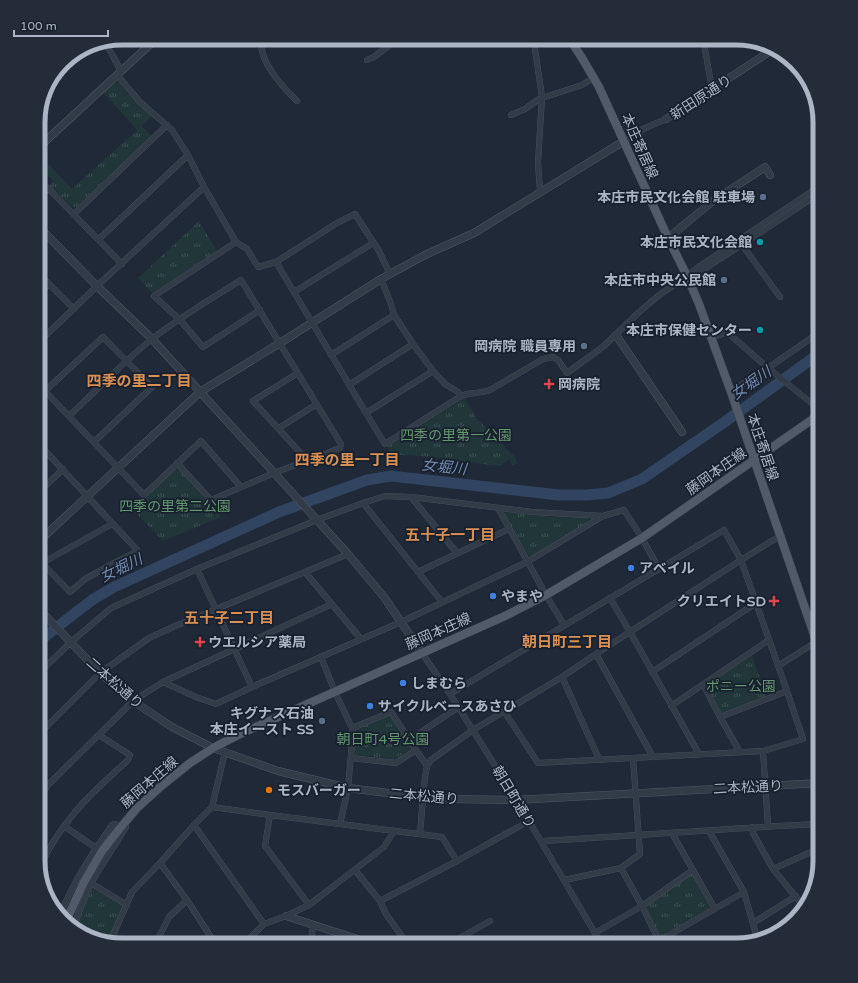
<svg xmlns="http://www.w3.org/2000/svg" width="858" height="983" viewBox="0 0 858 983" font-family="'Varela Round','Noto Sans JP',sans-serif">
<defs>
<pattern id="grass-tufts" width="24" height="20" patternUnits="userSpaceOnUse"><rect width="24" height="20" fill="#213639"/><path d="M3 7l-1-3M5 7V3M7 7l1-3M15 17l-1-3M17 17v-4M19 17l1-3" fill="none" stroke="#3f5154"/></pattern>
</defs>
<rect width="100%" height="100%" fill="#1f2938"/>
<!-- grass -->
<g fill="url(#grass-tufts)">
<path d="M118,82L127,93L152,116L142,126L151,136L76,207H72L50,185L53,181L43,170L38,174V155L39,154L72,189L137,130L103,92L112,83Z"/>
<path d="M199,221L217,251L152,293L138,278Z"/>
<path d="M465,398L476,418L514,456L518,463L513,466L509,460L500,466C464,462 428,454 392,455L387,446Z"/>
<path d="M174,469L180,470L221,517L163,541L132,509Z"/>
<path d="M505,512L549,517L588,518L589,522L532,556H529L504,516Z"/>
<path d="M752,656L766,696L724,713L721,712L707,686L708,684Z"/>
<path d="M388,716H391L410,746L409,750L395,759L356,755L354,753L355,732L359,728Z"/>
<path d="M690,875H692L710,907V909L662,936L659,935L646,909L647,906Z"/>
<path d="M92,889H94L122,904L123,906L107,942L85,936L75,928Z"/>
</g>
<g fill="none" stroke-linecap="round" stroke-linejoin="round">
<!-- river -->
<path stroke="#314460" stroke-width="11" d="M38,643L43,638L92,600L114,587L279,512L367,480L391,476L559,495H587L608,493L642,479L726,421L820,353"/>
<defs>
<g id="minor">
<path d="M260,38C261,43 261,49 263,54C266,68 286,91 297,101"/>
<path d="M532,38L534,43L535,49L542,97L538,163L540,191"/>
<path d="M703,38L712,89"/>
<path d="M104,41L113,56L121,71"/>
<path d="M574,45L590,38"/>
<path d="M367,60L374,57L399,38"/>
<path d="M117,75L140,102L172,130L188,155L204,187L236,242L247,249L258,267L276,262L337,223L355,214L379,251L390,274"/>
<path d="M511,115L525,109L539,99L573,88L582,85L593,78"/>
<path d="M624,141L643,129L666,119"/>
<path d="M38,199L48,188L122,264"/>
<path d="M74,214L167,125"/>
<path d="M99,239L188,155"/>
<path d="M236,242L154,296L180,320L203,347L260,310"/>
<path d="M740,242L780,297"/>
<path d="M276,262L366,413L385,444L461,396C470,392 480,394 490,390L543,359L553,357L558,360L567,373L604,346L638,313L658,296L687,276L697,268L820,186"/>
<path d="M38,273L74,309"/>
<path d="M689,275L700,272L820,193"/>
<path d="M381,279L391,304L394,315L413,344L433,371L445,384L458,392L461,396"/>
<path d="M294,292L373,243"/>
<path d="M38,294L49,284"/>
<path d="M717,336L727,332L768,368L820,410"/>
<path d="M38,343L97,286L204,187"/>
<path d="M331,355L394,315"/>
<path d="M298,373L253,401L307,460"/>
<path d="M349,385L413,344"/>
<path d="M731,392L768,368L820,332"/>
<path d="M366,413L433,371"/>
<path d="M69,416C97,390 123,362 152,339C180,317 211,299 241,280L341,444L340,448L274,473L211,500L177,463"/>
<path d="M279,428L317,404"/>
<path d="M94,442L152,387L103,337L45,391L144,495L201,441L241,487"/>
<path d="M38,493L63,469"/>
<path d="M411,497L457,553"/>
<path d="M363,503L442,602"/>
<path d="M498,508L546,595L564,625"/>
<path d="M38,559L70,592L85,579L114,563L138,551L38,443"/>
<path d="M42,563L112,524"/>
<path d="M197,569L252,687"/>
<path d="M305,572L361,639"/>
<path d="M418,572L509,529"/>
<path d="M610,598L630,632L699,754"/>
<path d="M38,626L46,617"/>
<path d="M422,653L450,694L513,794L602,945"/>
<path d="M596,654L653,757"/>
<path d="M321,657L335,692L352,728L353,732L348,788L340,824"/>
<path d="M778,666L816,642"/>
<path d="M652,672L756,603"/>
<path d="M38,674L70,643L111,608L197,569L317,520L363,503L385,496L411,497L533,512L603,516"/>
<path d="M562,677L599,759"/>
<path d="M163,682L196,697L216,704L252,687L401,622L527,562L603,516L624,510L642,538L659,569"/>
<path d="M703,684L720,717L740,752"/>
<path d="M450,694L724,530L741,560L787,691L803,739L763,751L538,763L504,711"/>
<path d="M671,706L769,640"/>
<path d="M720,717L787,691"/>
<path d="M352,728L391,712L416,750L427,766"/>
<path d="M38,735L100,673L149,638L173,627L348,554"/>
<path d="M409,740L459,707"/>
<path d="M763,751L768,826"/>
<path d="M351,758L396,763L416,750"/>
<path d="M38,775L48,785"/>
<path d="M38,800L48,785L133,701L163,682L332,604"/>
<path d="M212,807L270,815L442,837L457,861"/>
<path d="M270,815L265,846L309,905"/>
<path d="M194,825L264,924"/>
<path d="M64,826L96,848"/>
<path d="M752,827L753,833L773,869L804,907"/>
<path d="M709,831L744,892L757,938"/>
<path d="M672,833L715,909"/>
<path d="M420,834L423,797L425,777L427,766L431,760L473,730L562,677L596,654L741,560L780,536"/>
<path d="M541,841C634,836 727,828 820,824"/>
<path d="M38,850L46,852"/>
<path d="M160,863L187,900L216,945"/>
<path d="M40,867C50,844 66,822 83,803C97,788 113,774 128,760L130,755L99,735"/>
<path d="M621,868L642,906L661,945"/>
<path d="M773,869L820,848"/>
<path d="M355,870L380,901L386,914L408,945"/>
<path d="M564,880L621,868L640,854L633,758"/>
<path d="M91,883L127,905"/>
<path d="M380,901L457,861L529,821"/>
<path d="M60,916C72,883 92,854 112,825L115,824L121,827"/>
<path d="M753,923L796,896"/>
<path d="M74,927L80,909L91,883L120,837L126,827V822"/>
<path d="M595,933L642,906L693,870"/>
<path d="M659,941L744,892"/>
<path d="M110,942L132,892L160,863L194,825L212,807L225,752"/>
<path d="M155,945L169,917L187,900"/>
<path d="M243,945L264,924L286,916L309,905L322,895L384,847L394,831"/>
<path d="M311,945L313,925"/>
<path d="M447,945L490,921"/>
</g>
<g id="tertiary">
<path d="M666,119L775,48"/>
<path d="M38,148L157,38"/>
<path d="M38,226L97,286L152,339L348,554L384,597L422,653"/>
<path d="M668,238L713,201L765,167L770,175"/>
<path d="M616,335L682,432"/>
<path d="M38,542L200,392L280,343L381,279L425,255L474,233L624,141"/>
<path d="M38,608L100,673L133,701L172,727L213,748L278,771L348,788L396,794L452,799L516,800L820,783"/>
<path d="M286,916L376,945"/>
</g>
<g id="primary">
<path d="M569,38L582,58L599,87L668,238L687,276L699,304L731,392L820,652"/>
<path d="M66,921L84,882L102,851L121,827L137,808L159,788L190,763L213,748L240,734L505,616L546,595L642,538L820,414"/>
</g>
</defs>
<!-- minor casing -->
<use href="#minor" stroke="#505866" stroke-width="6"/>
<!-- tertiary casing -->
<use href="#tertiary" stroke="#505866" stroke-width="8"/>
<!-- primary casing -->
<use href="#primary" stroke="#3c4452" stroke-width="9"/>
<!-- minor -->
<use href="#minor" stroke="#323b48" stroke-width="5.5"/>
<!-- tertiary -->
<use href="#tertiary" stroke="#323b48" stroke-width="7"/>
<!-- primary -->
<use href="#primary" stroke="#505a69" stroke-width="8"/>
</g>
<!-- markers -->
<g fill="#5c6f8a" stroke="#18202d" stroke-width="1.5">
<circle cx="763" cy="197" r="4"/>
<circle cx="724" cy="280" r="4"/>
<circle cx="584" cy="346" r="4"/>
<circle cx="322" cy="721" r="4"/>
</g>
<g fill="#0f9aa8" stroke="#18202d" stroke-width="1.5">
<circle cx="760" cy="242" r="4"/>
<circle cx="760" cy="330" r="4"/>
</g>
<g fill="#e0444e" stroke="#18202d" stroke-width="1.5">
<path d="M547 378h4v4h4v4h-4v4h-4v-4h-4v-4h4z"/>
<path d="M772 595h4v4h4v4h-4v4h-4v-4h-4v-4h4z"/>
<path d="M198 636h4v4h4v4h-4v4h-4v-4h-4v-4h4z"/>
</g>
<g fill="#3f7fe0" stroke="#18202d" stroke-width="1.5">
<circle cx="631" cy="568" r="4"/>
<circle cx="493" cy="596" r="4"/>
<circle cx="403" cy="683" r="4"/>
<circle cx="370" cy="706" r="4"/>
</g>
<circle fill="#e8710a" stroke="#18202d" stroke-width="1.5" cx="269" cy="790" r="4"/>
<g text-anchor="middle" stroke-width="3.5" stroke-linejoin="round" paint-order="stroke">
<!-- street labels -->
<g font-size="14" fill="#acb5c5" stroke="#18202d">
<text transform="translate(701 97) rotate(-33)" y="5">新田原通り</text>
<text transform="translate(640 146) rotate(66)" y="5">本庄寄居線</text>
<text transform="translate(763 447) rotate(71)" y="5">本庄寄居線</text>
<text transform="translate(716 471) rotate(-35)" y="5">藤岡本庄線</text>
<text transform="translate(438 631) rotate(-24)" y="5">藤岡本庄線</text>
<text transform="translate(115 683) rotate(41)" y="5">二本松通り</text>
<text transform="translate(149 782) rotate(-41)" y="5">藤岡本庄線</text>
<text transform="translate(748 787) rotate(-3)" y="5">二本松通り</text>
<text transform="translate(424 796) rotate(5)" y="5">二本松通り</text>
<text transform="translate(514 797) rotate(59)" y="5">朝日町通り</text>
</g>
<!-- poi labels -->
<g font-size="14" font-weight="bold" fill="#acb5c5" stroke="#18202d" text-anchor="end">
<text x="755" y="202">本庄市民文化会館 駐車場</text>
<text x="752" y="247">本庄市民文化会館</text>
<text x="716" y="285">本庄市中央公民館</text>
<text x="752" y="335">本庄市保健センター</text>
<text x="576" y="351">岡病院 職員専用</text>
<text x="558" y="389" text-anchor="start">岡病院</text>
<text x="639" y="573" text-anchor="start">アベイル</text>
<text x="501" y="601" text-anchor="start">やまや</text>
<text x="766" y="606">クリエイトSD</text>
<text x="208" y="647" text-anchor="start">ウエルシア薬局</text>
<text x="411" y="688" text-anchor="start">しまむら</text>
<text x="378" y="711" text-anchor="start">サイクルベースあさひ</text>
<text x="314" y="718">キグナス石油<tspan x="314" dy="16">本庄イースト SS</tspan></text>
<text x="277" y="795" text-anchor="start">モスバーガー</text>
</g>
<!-- park labels -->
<g font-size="14" fill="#639770" stroke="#18202d">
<text x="456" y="440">四季の里第一公園</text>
<text x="175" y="511">四季の里第二公園</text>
<text x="741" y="691">ポニー公園</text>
<text x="383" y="744">朝日町4号公園</text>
</g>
<!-- neighbourhood labels -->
<g font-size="15" font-weight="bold" fill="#d89054" stroke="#18202d">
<text x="139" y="386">四季の里二丁目</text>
<text x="347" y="465">四季の里一丁目</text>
<text x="450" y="540">五十子一丁目</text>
<text x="229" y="623">五十子二丁目</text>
<text x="567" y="647">朝日町三丁目</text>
</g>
<!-- water labels -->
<g font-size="15" font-style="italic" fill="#738bb0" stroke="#18202d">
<text transform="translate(751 383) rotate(-35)" y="5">女堀川</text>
<text transform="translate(444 467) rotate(6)" y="5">女堀川</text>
<text transform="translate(121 568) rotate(-26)" y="5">女堀川</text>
</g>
</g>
<!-- crop -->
<path d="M0 0H858V983H0ZM122 45H736A77 77 0 0 1 813 122V861A77 77 0 0 1 736 938H122A77 77 0 0 1 45 861V122A77 77 0 0 1 122 45Z" fill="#242c39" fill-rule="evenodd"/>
<path fill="none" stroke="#acb5c5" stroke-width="5" d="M122 45H736A77 77 0 0 1 813 122V861A77 77 0 0 1 736 938H122A77 77 0 0 1 45 861V122A77 77 0 0 1 122 45Z"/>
<!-- scale -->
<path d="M14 30v6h94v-6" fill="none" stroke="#acb5c5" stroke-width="2"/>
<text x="20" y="30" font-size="12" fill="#acb5c5" stroke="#18202d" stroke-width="3" paint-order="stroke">100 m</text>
</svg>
